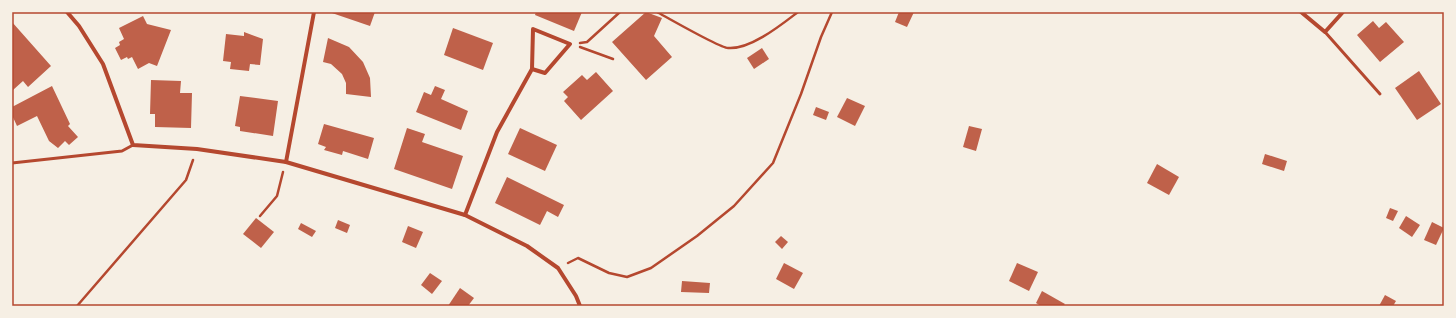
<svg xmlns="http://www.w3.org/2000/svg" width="1456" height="318" viewBox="0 0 1456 318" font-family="'Open Sans',sans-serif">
<rect width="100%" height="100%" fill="#f6efe4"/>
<!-- building -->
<g fill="#bf614a">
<path d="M329,12H375L370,26Z"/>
<path d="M536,12H582L574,31L535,15Z"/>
<path d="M646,12L662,18L654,36L672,57L646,80L612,42Z"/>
<path d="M899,12H914L907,27L895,22Z"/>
<path d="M143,16L147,24L171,30L157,66L149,63L138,69L132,57L128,59L127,57L121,60L115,48L120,45L119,42L124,39L119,28Z"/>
<path d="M1373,21L1379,28L1386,22L1404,42L1380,62L1357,35Z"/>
<path d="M12,22L51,66L28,87L23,81L13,90Z"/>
<path d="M453,28L493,43L483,70L444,55Z"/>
<path d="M244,32L263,39L260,65L250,64L249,71L230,69L231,62L223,61L226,34L244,36Z"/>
<path d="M328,38L349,47L363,62L370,78L371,97L346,94V83L342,74L331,64L323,62Z"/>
<path d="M762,48L769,59L754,69L747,58Z"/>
<path d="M1419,71L1441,104L1417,120L1395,88Z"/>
<path d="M596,72L613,91L581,120L564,101L568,97L563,92L582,75L587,80Z"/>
<path d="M151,80L181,81L180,93H192L191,128L155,127V114H150Z"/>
<path d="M52,86L70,124L68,126L78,137L69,145L65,141L58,148L49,141L37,116L17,126L12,115V107Z"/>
<path d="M435,86L445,90L441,99L468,111L461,130L416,112L424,92L431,95Z"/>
<path d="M240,96L278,101L273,136L240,131V127L235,126Z"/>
<path d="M847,98L865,106L855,126L837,117Z"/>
<path d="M816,107L829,112L826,120L813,115Z"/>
<path d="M324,124L374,138L368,159L343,151L342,155L324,150L326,147L318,144Z"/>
<path d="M969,126L982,129L976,151L963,147Z"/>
<path d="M407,128L425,134L422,142L463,156L452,189L394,169Z"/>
<path d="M520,128L557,145L545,171L508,154Z"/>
<path d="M1265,154L1287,161L1284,171L1262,164Z"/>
<path d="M1157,164L1179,177L1169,195L1147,183Z"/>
<path d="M507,177L564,205L558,217L547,211L540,225L495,203Z"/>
<path d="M1390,208L1398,211L1393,221L1386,218Z"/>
<path d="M1406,216L1420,225L1412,237L1399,228Z"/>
<path d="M256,218L274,232L261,248L243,234Z"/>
<path d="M338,220L350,225L347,233L335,228Z"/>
<path d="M1432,222L1444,228L1436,245L1424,240Z"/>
<path d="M301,223L316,231L312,237L298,229Z"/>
<path d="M408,226L423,232L416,248L402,242Z"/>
<path d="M781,236L788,242L782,249L775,242Z"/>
<path d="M784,263L803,273L794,289L776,279Z"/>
<path d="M1017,263L1038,272L1029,291L1009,281Z"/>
<path d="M430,273L442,281L432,294L421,285Z"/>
<path d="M682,281L710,283L709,293L681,292Z"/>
<path d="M460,288L474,298L468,306H448Z"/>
<path d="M1042,291L1065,304L1063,306H1041L1036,303Z"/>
<path d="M1385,295L1396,301L1393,306H1379Z"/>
</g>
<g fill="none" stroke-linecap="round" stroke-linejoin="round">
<!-- path -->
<g stroke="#b5482f" stroke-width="2.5">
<path d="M657,12C668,18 720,48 728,48C750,50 781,25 798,12"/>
<path d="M580,43L587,42L620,12"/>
<path d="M580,47L613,59"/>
<path d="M260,216L277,196L283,172"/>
<path d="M568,263L578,258L609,273L627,277L651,268L697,236L734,206L773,163L801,94L821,37L832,12"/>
<path d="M77,306L186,180L193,160"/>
</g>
<!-- service -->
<g stroke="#b5482f" stroke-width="3">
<path d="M1325,32L1380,94"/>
<path d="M12,163L122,151L133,145"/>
</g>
<!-- minor -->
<g stroke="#b5482f" stroke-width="4">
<path d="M67,12L79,26L103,64L133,145L197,149L286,162L465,215L527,246L558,268L576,296L580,306"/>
<path d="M1301,12L1325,32L1343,12"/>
<path d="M286,162L314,12"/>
<path d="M465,215L497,132L532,69L533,29L570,44L545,73L532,69"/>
</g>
</g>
<!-- border -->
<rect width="1456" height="318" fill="none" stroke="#f6efe4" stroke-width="26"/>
<rect x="13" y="13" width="1430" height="292" fill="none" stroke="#b5482f" stroke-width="1.5"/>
</svg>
